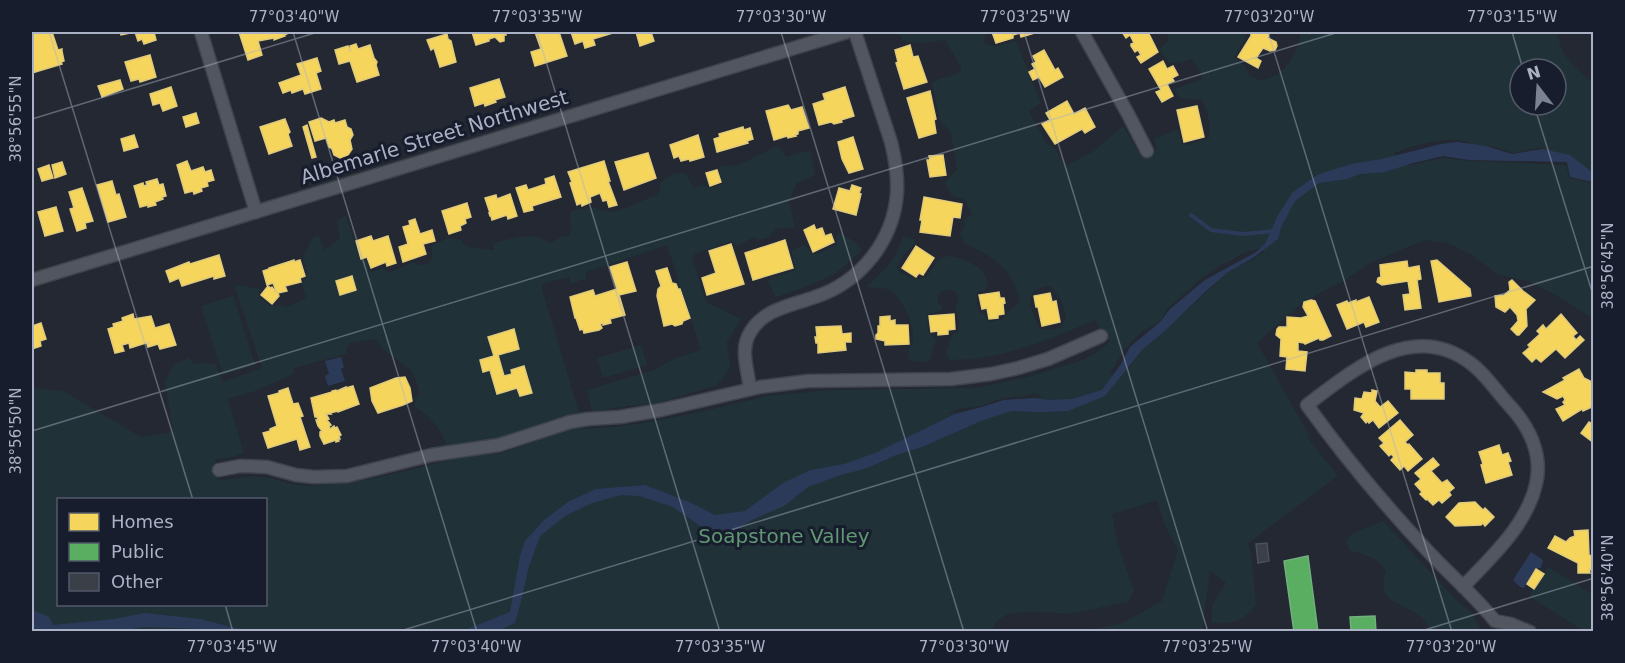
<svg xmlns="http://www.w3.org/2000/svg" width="1625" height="663" viewBox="0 0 1625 663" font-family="'DejaVu Sans',sans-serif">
<rect width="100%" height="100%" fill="#232832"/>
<!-- green -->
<g fill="#203238" fill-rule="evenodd">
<path d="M898,32H987L983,40L985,44L995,46L1016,41L1041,103L1029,111L1047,144L1054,147L1065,166L1094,151L1123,126L1142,158L1157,150L1154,139L1178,129L1182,144L1188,145L1209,138C1211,126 1208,110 1202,100L1179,98L1174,89L1200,80L1203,77L1192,59C1187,59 1184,62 1180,62C1176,63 1174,62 1170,63L1162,54L1160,49L1168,41V32H1247L1245,39L1234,57L1236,59L1245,66L1250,76C1253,77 1256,79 1259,80C1281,81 1301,51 1300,32H1557C1561,56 1574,68 1593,82V172H1584C1572,160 1556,156 1541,147L1513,153L1493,146L1477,148C1473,146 1469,143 1464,141C1448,136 1409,146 1394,153L1404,165H1411L1443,158L1468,161L1566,165L1569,178L1593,184V327L1590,316L1557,296L1530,282L1497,274L1472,255L1448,243L1424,240L1370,263L1342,282L1325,290L1296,308L1257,343L1310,437L1308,438L1338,476L1248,543L1252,559L1256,605C1242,622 1234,624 1212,623V605L1226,583L1210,571L1202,631H1086L1123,623L1162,601L1178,550L1165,526L1157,500L1112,514L1118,545L1134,591L1128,602C1109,605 1091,610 1072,613C1053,616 996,601 993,631H32V388L63,391L141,437L173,432L165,381L174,365L188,358L195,364L206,363L211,364L215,363L223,382L262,368L235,288L237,285L261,289L258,294L260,298L270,306L278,305L287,307C293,303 301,302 306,297L302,283C310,275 306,267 303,257L312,239L316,236H319L324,250L340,239L337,221L346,215L360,261L366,260L369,271L371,272L384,268L387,272C399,271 404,265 414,262L419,265H426L432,259V246L448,238L461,240L466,247L494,250V243C510,239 534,230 548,243H551L560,237L569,236C573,227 568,220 571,211L594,207C613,219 630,205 647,199C650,197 653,197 656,196C661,193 659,188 661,183C665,177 679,170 686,175C689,178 691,184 693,187L696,188L701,185L709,188L723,184L718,167L739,165L775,147L781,149L786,157L810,150L815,175L797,183L789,200L795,228H777L767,238L758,240L754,237L735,247L734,242H729L694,254L693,261L706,302L741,319L727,342L730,368L723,378L715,386L661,402L592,411L587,390L654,370L674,359L701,350L667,245L586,272V279L571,283L569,277L542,284V289L579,412L574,414L551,420L504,438L447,445C440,429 431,416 415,407V398L420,394L413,372L383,349L375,339L349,343L346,354L294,368V374L255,391L228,399L244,453L229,458L215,459L217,479L224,480L253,476L270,478L290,484L308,486L346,483L376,478L463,457L503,453L571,429L612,427L637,424L700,412L767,396L832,390L976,388L1028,377L1083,360L1099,351L1110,341L1096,332L1099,328L1095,320C1058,336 1020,352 979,358C970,360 960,359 951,360L948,358L946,353L952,335L959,331L958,315L955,308L959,299L955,291C948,289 943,290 937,295L938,303L942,307L941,310L927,315L928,331L936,340L929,362L910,361C906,346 912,350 913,339C914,324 903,298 889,290C883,287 873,288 866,287L887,267L896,255L903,236L913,239L915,241L914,244L904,254L897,267L900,273C905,275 912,279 918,279C931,279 933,263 941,258C948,252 974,263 980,269C985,274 986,278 988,285L984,291H979L977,292V303L979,312L984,314L987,321L989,322L1003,319L1009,311L1019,303C1020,296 1017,291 1014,284C1003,261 986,254 964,243L960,234L965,226L964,220L972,215L966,200L952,196L945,183L957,169L951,133L940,121L932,83C940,76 953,78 961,71V67L945,40L921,43L903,41ZM1520,69H1556V105H1520ZM1262,248L1264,252L1254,259L1227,273L1166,330L1142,350L1129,367L1109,375L1124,350L1139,334L1161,320L1166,310L1198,281L1219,266L1230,261L1243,253ZM1050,286C1060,295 1077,324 1054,329C1049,330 1045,330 1040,329C1031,309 1019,290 1050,286ZM1035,393L1043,397L948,414C957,407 969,408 980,406C987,405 994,400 1002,398C1015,396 1021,398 1035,393ZM58,500H266V604H58Z"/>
<path d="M839,233L854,241L862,250L836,273L815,283L777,297L775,296L768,281L772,277L796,270L791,250L804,245L808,248L811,254L819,253L837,245L836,237Z"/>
<path d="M233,296L255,365L223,375L201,306Z"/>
<path d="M641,345L647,365L603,378L597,358Z"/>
<path d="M1383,521L1457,601L1471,612L1482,631H1428V625C1414,601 1372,608 1386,572C1380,557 1364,555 1350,550L1346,541L1352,534Z"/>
<path d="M1548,567L1593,595V631H1584L1529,596Z"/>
</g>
<!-- water -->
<g fill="#2c3a5a">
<path d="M1457,142L1486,146L1512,154L1543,149L1570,155L1593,173V182L1570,177L1567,162L1469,160L1443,156L1413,163L1385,172L1360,174L1347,179L1319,183L1295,201L1281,227L1278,239L1253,258L1227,273L1204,293L1166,330L1142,350L1105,396L1068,411L1043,412L1012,411L983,420L922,447L896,455L867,468L838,476L808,487L784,506L754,519L734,531L703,528L673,507L639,496L621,495L592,503L565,516L540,536L529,566L521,601L515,623L498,631H462L510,612L520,556L525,541L544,520L568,502L596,489L645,485L689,502L715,515L745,511L783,483L811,470L844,464L875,453L955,414L982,407L1004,400L1035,398L1048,400L1072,399L1102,390L1121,364L1130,347L1161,321L1170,309L1205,280L1256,252L1265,244L1277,217L1292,193L1317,175L1351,164L1382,159L1441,144Z"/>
<path d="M341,357L344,367L341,369L345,381L328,386L325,376L329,374L325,361Z"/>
<path d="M1531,552L1543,560L1541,568H1536L1524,588L1520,587L1513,580Z"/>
<path d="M32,610L49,617L53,625L114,619L144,613L201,619L230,627L253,631L215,632L205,629L145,627L117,631H39L32,628Z"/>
</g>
<!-- homes -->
<g fill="#f6d55c" stroke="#e0ca7c" stroke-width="1.5">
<path d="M32,32H52L58,50L62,49V51L64,61L61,62L62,64L32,73Z"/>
<path d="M120,32H154L156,40L144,44L142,39L138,41L135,32L121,35Z"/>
<path d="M239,32H291L284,35L285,36L274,40V38L258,41L262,55L248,60Z"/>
<path d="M472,32H505L506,35H504V41L500,42L495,37L489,39V41L476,45Z"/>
<path d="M535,32H559L567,56L535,66L531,52L541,49Z"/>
<path d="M571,32H616L593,39L595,45L585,48L583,41L575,44Z"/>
<path d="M636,32H651L654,41L640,46Z"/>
<path d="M992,32H1038L1021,37L1020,33L1013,35V38L996,43Z"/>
<path d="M1122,32H1148L1158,52L1141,63L1137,57L1141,55L1138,50L1135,52L1131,46V44L1134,43L1130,35L1126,38Z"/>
<path d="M1251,32H1269L1268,38L1276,42L1277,46L1275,50L1270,51L1263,48L1256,58L1261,61L1258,68L1238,57L1251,36Z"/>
<path d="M447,34L448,39L451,41L456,62L440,67L434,48L431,50L427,40Z"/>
<path d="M356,44L358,49L370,45L374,58L377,62L376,65L379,75L357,82L350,61L339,64L335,50L348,46L350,51H351L350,46Z"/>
<path d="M910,45L913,57L918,56L927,82L904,89L896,63L898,62L895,50Z"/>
<path d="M1044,50L1055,70L1058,68L1063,77L1045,87L1039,77L1033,80L1029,72L1035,69L1032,64L1036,62L1033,56Z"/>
<path d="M150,55L156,77L140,82L139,79L131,81L125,62Z"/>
<path d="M317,58L321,71L316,73L321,89L305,94L303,89L292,93L291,90L283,93L279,83L301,75L297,64Z"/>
<path d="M1163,61L1167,69L1173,66L1178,75L1172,78L1174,81L1167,84L1173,96L1162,102L1156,92L1161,90L1149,69Z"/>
<path d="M499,79L505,97L495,100L496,102L485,106L484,103L475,106L470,88Z"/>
<path d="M120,80L123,89L102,97L98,86Z"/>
<path d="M171,87L177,106L163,111L160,103L153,105L150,94Z"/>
<path d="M845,87L854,116L841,120L842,122L834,124L831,122L819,125L813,104L825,100L823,94Z"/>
<path d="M930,91L936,119L934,120L936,133L919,138L907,98Z"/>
<path d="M1067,101L1074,114L1085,108L1095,127L1085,133L1082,129L1055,144L1042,124L1050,120L1046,113Z"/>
<path d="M788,105L791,110L802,107L809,128L798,131V134L795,135L796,136L788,138L787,136L774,140L766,111Z"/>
<path d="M1197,106L1204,137L1184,142L1177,110Z"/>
<path d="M196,113L199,123L186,127L183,117Z"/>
<path d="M321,118L329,122L334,120L335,123L345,120L347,127L351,129L353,135L350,140L352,149L348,155L340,158L334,155L332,149L329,147L326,138L315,141L309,122Z"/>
<path d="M285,119L290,132L288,134L292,146L269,154L260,127Z"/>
<path d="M307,125L316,157L312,158L303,127Z"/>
<path d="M743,127L744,130L750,128L753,139L747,141L748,143L717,152L714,139L720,137L719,134Z"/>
<path d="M134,135L138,147L124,151L121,139Z"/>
<path d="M698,135L704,157L690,161L689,159L681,161L679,156L674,158L670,145Z"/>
<path d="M853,137L863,169L849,173L842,159L838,142Z"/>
<path d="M648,153L656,178L624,190L615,162Z"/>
<path d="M943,155L946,175L930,177L927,160H930L929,156Z"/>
<path d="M187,161L191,171L203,167L205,172L211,170L214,180L207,182L208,186L201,188L202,191L194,194L193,191L185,193L177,165Z"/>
<path d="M604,161L610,181H608L617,205L609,207L607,200L603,201L600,193L590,197L591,202L582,206L581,203L577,205L570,183L572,182L568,172Z"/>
<path d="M62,162L66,174L55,178L52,165Z"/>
<path d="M49,165L53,178L42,181L38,169Z"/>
<path d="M717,170L721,182L710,186L706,173Z"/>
<path d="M554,176L561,197L532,206L533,210L524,212L516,188L526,185L528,190L546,184L545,179Z"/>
<path d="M157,179L159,185L163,184L166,196L162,197L163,199L155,202L156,205L148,207V205L140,207L134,186L143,183L144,186L147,185L146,182Z"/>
<path d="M112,181L116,195L119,194L126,217L108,222L97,185Z"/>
<path d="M852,185L861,188L859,193L861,194L856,215L833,209L839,188L850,191Z"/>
<path d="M82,188L93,221L85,223L86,228L77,231L70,209L74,208L69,192Z"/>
<path d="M510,194L517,216L508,219L507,215L492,220L491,216H490L489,213H490L485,198L496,195L497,199Z"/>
<path d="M924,197L962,204L960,218L953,217L950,236L920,232L922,220H920Z"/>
<path d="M467,203L471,217L465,219L466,223L460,226L461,230L449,234L442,211Z"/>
<path d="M56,207L63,231L45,236L38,212Z"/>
<path d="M415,219L420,234L432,230L435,241L423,244L426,254L403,262L399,247L408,244L403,227L410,225L409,221Z"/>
<path d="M814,225L816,230L822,228L825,236L831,234L834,242L813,252L804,230Z"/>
<path d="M371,236L373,241L388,236L396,263L387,266L386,262L371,268L367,257L361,259L356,241Z"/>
<path d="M785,240L793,268L753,280L745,253Z"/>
<path d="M731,244L744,284L707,295L702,278L716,273L709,251Z"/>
<path d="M916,246L934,258L923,275L919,273L916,277L902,268Z"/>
<path d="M219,255L225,276L214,279V276L182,286L179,278L170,282L166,271L189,262L190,264Z"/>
<path d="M294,260V262L300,260L305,276L300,278L301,282L285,286L287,291L278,293L279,296L272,304L261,295L268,286L271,288L272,287L277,293L273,283L267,285L263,271L269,269V268Z"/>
<path d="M1437,260L1470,289L1471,296L1439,302L1431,261Z"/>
<path d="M1407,261L1408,268L1419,266L1421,279L1417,280L1421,308L1405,310L1403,295L1410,294L1408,281L1382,285L1377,282L1378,278L1381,277L1380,265Z"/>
<path d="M627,262L636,291L619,295L625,315L610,319L611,323L603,325V323L600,324L602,328L599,330L584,333L583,329L580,330L576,318H575L570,297L593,290L595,296L617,289L610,267Z"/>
<path d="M667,268L672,283L676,284L678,289H680L690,318L683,321L682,324L675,326L672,324L664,326L657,296L658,289L661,286L656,271Z"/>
<path d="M352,276L356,290L340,295L336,281Z"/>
<path d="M1512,280L1523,291L1535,300L1526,309L1527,326L1519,335H1517L1511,329L1518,321L1517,315L1510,307L1505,312L1496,307L1495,296L1504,295L1510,290L1509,282Z"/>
<path d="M999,292L1000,298H1004L1005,303L1003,304L1004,314L998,315V318L989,319L987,308L982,309L979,295Z"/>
<path d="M1050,293L1052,302L1056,301L1060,322L1042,326L1038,307H1036L1034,296Z"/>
<path d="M1369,297L1379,322L1366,327L1364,322L1347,329L1337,305L1347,301L1348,303L1356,300V302Z"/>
<path d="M1311,300L1315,301L1331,336L1323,340H1320L1319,338L1305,344L1304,343L1298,342V351L1307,352L1305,371L1286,369L1287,357L1280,356L1281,339L1276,335L1277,329L1279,327H1287V317L1301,318L1308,316L1303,307L1304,302Z"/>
<path d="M133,314L134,319L151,316L155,328L169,324L176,345L160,349L158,344L148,347L147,344H149V342L130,348L129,343L122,345L124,351L115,353L108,329L114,327L113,324L123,321L122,318Z"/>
<path d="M954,314L955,329L948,330V334L938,335V331L931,332L929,316Z"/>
<path d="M1561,314L1577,333L1573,336L1576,340L1580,336L1584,340L1565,358L1556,349L1541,362L1536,358L1532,362L1523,353L1530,347L1528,345L1540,334L1537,331L1543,325L1546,329Z"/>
<path d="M890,316V321L895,320V325H908L909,344L885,345V341L876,339V335L878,333V326H880V317Z"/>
<path d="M41,323L46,339L40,341L41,346L32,349V326Z"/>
<path d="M841,326L842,334L851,333V342H845L846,350L818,353V343H816L815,337H817L816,327Z"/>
<path d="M514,329L519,349L498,355L504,376L512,374L511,370L524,366L532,393L520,396L517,388L497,394L490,370L483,372L480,360L494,356L488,337Z"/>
<path d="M1579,369L1584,378L1594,383V406L1583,411L1582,409L1563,421L1556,409L1565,405L1563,402L1565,400L1563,396L1557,399L1543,392L1565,380L1563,378Z"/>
<path d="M1416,370H1427V373H1440V383H1444V399H1411V389H1405V372L1416,373Z"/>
<path d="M405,377L410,388L412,401L403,405L378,413L372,401L370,388L396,378Z"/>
<path d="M353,386L359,404L338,412V411L330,413L331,414H326L329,419L327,420L331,425L329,426L330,429L334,426L335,428L337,427L341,435L339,436L340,439H338L339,441L336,442V440L324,444L320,436V432L322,431L318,426L316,420H318L317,417H315L311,398L332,392V391L336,390L337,391L346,387V388Z"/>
<path d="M288,388L293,404L298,403L303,416L300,417L310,447L300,450L297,439L268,448L263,433L270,431V429L277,426L268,396L279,393V391Z"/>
<path d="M1372,390L1377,391L1375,401L1380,407L1388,401L1398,413L1379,428L1373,420L1369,423L1368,421L1366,423L1361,417L1364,413L1354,410L1355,398L1362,399L1364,392L1372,393Z"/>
<path d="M1400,420L1413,435L1405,442L1408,445L1409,444L1422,459L1408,471L1404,466L1400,470L1391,460L1394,457L1391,454L1389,456L1380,446L1384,443L1379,438Z"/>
<path d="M1589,422L1594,425V443L1581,433Z"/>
<path d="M1499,445L1502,455L1508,453L1511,461L1508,462L1512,475L1486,483L1481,465L1483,464L1479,452Z"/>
<path d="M1433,458L1439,465L1431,471L1442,483L1447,480L1454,488L1449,492L1451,495L1442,503L1439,500L1433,505L1427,499L1426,500L1420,494L1422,492L1415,484L1421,479L1415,473Z"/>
<path d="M1475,502L1483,510L1485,508L1494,517L1485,526L1483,523L1481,525L1455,526L1446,517L1459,503Z"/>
<path d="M1588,530L1589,555L1594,557V571L1589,569L1590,573H1578V563L1548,548L1555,536L1566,542L1570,538L1575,536L1574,531Z"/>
<path d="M1536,569L1544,574L1534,589L1527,584Z"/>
</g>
<!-- public -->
<g fill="#5aae61" stroke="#72af7f" stroke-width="1.5">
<path d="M1308,556L1318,632H1294L1284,561Z"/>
<path d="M1375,616L1376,632H1338L1351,630L1350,617Z"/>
</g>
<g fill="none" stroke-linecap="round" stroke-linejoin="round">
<!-- stream -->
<path stroke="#2c3a5a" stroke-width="4" d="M1191,215L1211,230L1243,234L1275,231"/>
</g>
<!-- building -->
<path fill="#3b3f48" stroke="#4a4f5a" stroke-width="1.5" d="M1267,543L1269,561L1258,563L1256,544Z"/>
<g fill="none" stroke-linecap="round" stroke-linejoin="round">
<defs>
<g id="minor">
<path d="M201,32L256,212"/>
<path d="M1082,32L1128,114L1147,151"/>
<path d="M32,280L847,32"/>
<path d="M750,389C748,369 739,349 751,331C764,309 793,305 815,297C861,282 894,240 897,192C898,175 895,158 891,142L855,32"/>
<path d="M219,470L240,466L267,467L296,475L314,477L347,476L431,455L499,445L570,422L588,419L620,417L661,410L760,387L808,381L951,379L991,374L1018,368L1048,359L1101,336"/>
<path d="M1463,587C1491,557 1527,525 1536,484C1543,454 1529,426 1509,405C1496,391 1485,373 1469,362C1411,320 1352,371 1307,405C1343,455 1383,503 1425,548C1448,573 1474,595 1495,621L1511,624L1530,632"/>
</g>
</defs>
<!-- minor casing -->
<use href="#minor" stroke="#3f434b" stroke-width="15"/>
<!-- minor -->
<use href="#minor" stroke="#525660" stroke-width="12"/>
</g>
<!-- ticks -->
<path fill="none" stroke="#abb2c5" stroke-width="1.5" stroke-opacity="0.45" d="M49,32L193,500M293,32L477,632M537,32L720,632M781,32L964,632M1024,32L1208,632M1268,32L1452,632M1512,32L1523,69M1534,105L1594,298M32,119L318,32M32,431L1339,32M225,604L233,632M397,632L1594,266M1418,632L1594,578"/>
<g text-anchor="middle" stroke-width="6" stroke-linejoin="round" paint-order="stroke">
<!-- street labels -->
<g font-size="20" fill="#abb2c5" stroke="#171d2c">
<text transform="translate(434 137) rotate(-17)" y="7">Albemarle Street Northwest</text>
</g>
<!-- park labels -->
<g font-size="20" fill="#619774" stroke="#171d2c">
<text x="784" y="543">Soapstone Valley</text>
</g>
</g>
<!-- border -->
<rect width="1625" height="663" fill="none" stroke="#171d2c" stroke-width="66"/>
<!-- legend -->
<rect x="57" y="498" width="210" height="108" fill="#171d2c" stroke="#525969" stroke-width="1.5"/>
<rect x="69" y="513" width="30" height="18" fill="#f6d55c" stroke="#525969" stroke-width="1.5"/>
<text x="111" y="528" font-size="18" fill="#abb2c5">Homes</text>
<rect x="69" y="543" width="30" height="18" fill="#5aae61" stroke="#525969" stroke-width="1.5"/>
<text x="111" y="558" font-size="18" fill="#abb2c5">Public</text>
<rect x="69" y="573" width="30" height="18" fill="#3b3f48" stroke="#525969" stroke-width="1.5"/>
<text x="111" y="588" font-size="18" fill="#abb2c5">Other</text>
<!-- north arrow -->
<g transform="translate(1538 87) rotate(343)"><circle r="28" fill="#171d2c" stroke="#525969" stroke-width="1.5"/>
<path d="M0-4.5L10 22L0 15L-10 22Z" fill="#7b8292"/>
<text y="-9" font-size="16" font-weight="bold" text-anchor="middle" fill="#abb2c5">N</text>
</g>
<rect x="33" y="33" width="1559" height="597" fill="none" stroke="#abb2c5" stroke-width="2"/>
<g font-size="15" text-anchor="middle" fill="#abb2c5">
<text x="294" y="22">77°03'40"W</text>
<text x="537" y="22">77°03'35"W</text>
<text x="781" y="22">77°03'30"W</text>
<text x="1025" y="22">77°03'25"W</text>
<text x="1269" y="22">77°03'20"W</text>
<text x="1512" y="22">77°03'15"W</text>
<text transform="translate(16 119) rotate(-90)" y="5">38°56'55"N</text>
<text transform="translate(1608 266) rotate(-90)" y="5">38°56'45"N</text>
<text transform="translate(16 431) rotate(-90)" y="5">38°56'50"N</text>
<text transform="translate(1608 578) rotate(-90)" y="5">38°56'40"N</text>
<text x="232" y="652">77°03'45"W</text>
<text x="476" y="652">77°03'40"W</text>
<text x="720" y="652">77°03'35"W</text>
<text x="964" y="652">77°03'30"W</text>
<text x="1207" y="652">77°03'25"W</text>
<text x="1451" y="652">77°03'20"W</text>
</g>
</svg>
